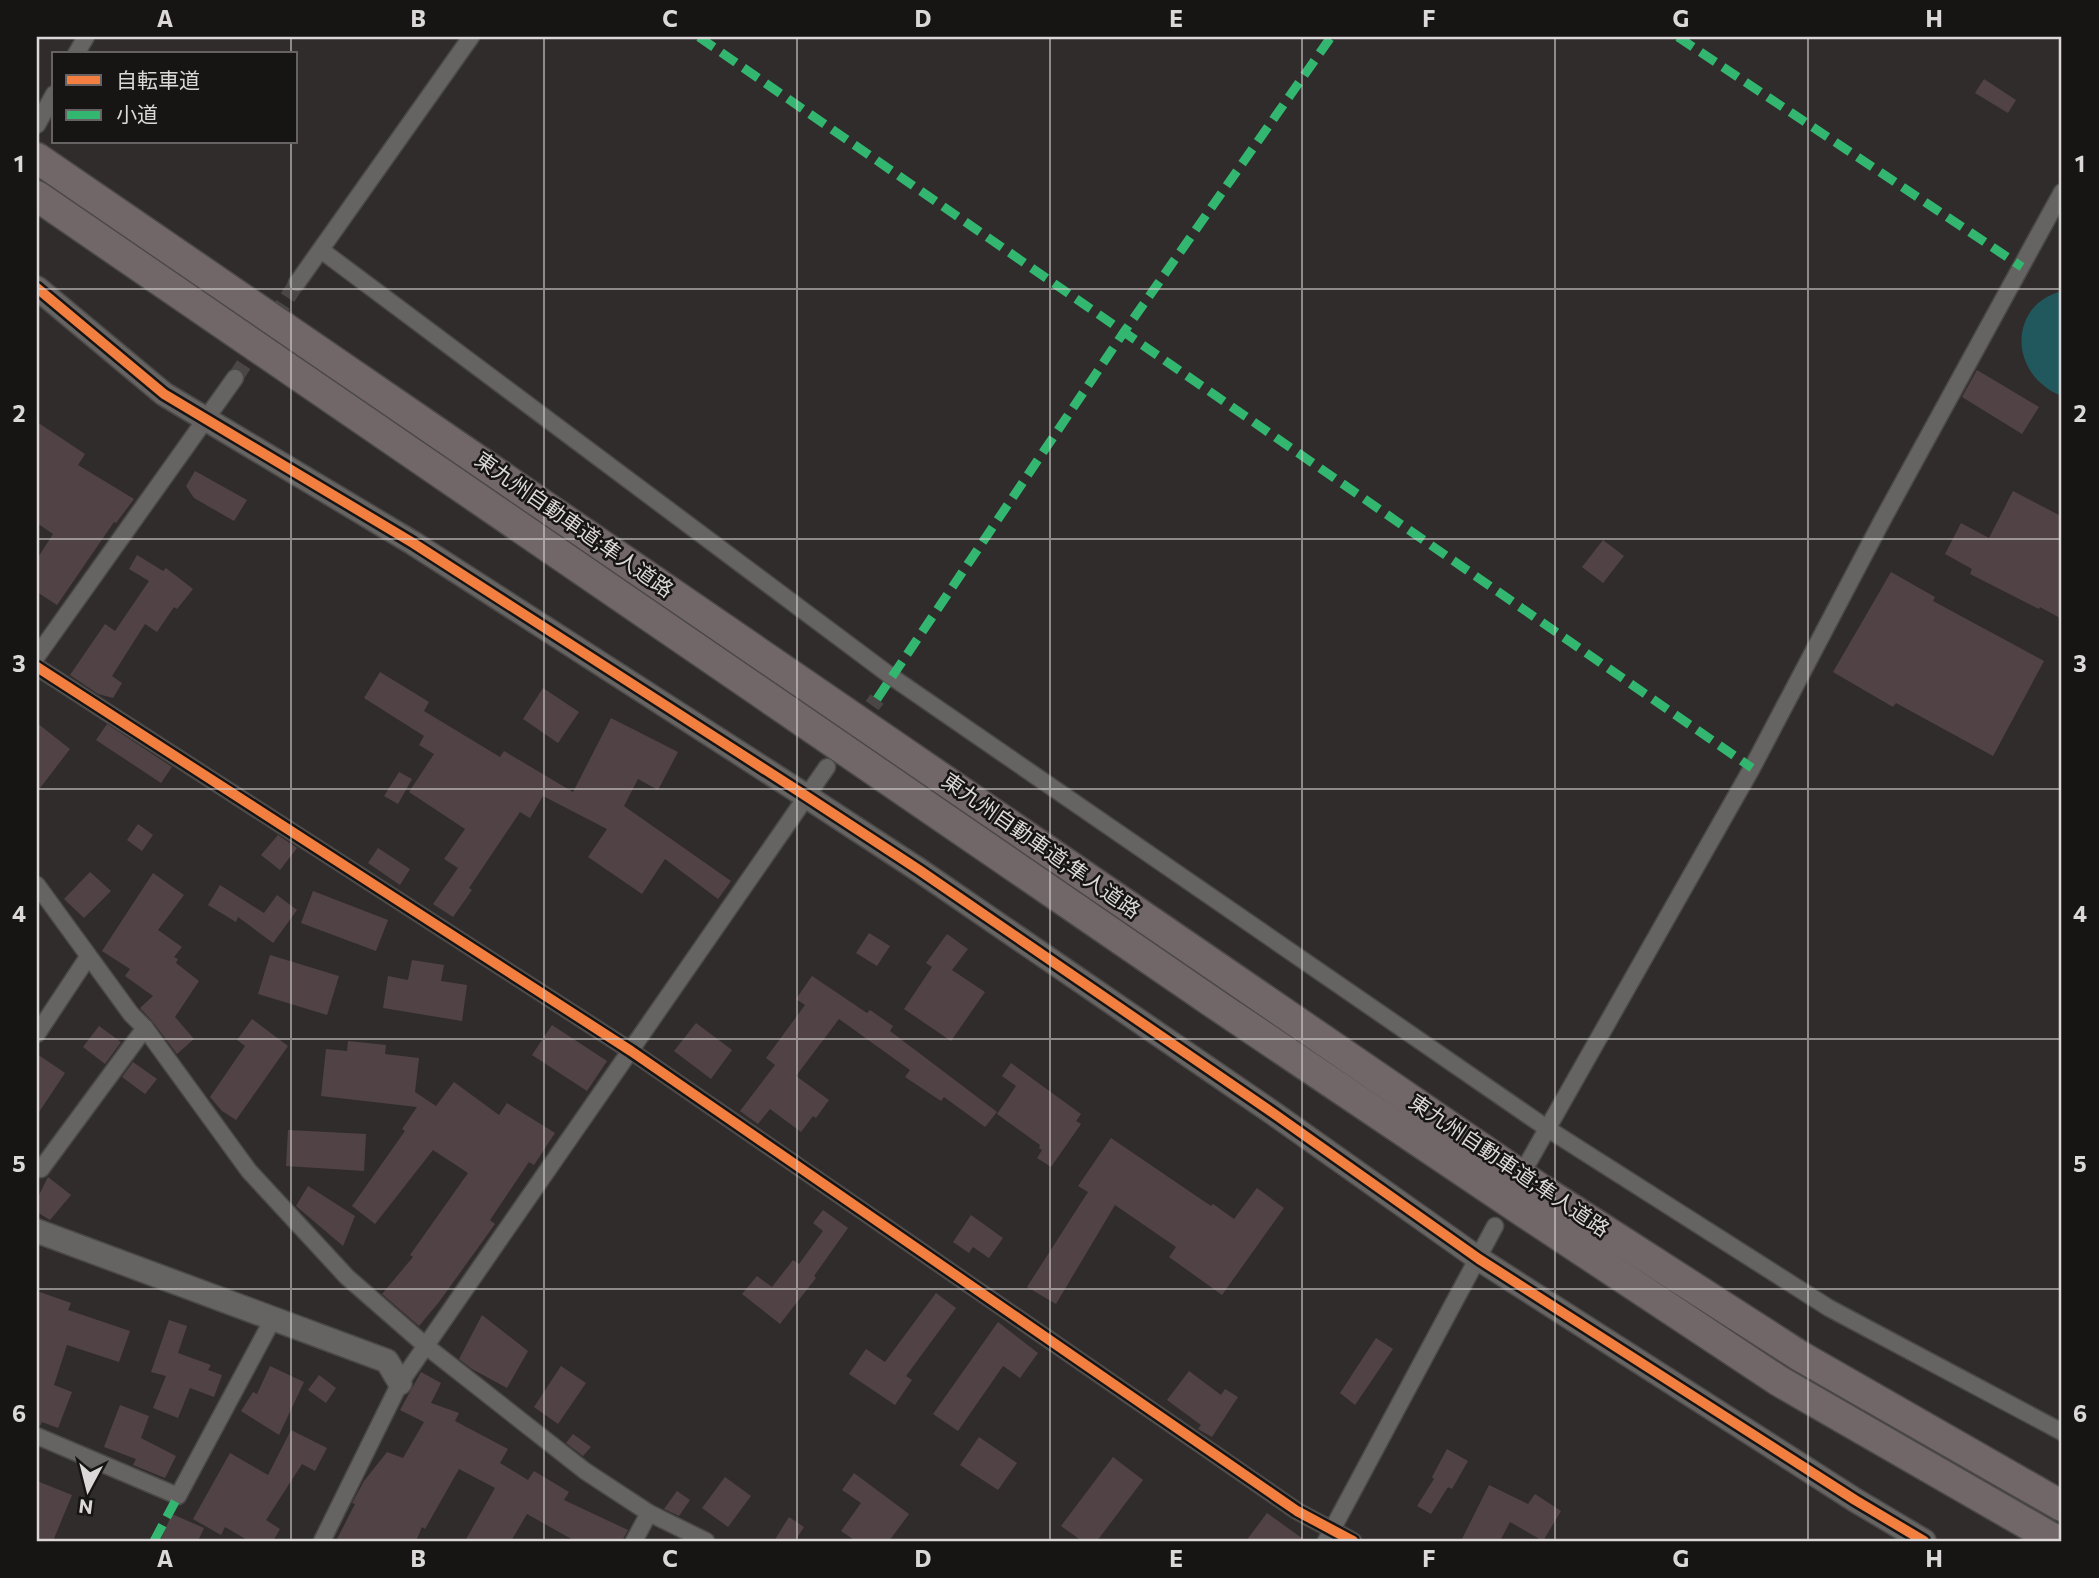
<svg xmlns="http://www.w3.org/2000/svg" width="2099" height="1578" viewBox="0 0 2099 1578" font-family="Commissioner,'Noto Sans JP',sans-serif">
<rect width="100%" height="100%" fill="#302c2c"/>
<!-- water -->
<path fill="#21585d" d="M2062,291V396C2009,376 2007,305 2062,291Z"/>
<!-- building -->
<g fill="#514245">
<path d="M1984,79L2016,100L2008,113L1975,93Z"/>
<path d="M1977,370L2039,407L2022,434L1962,397Z"/>
<path d="M37,422L85,454L78,465L134,499L116,523L114,522L57,605L37,592V559L53,534L37,523Z"/>
<path d="M195,471L247,500L234,521L194,498L186,486Z"/>
<path d="M2013,491L2059,515L2062,524V619L2040,607L2039,609L1970,574L1972,569L1945,554L1961,523L1989,538Z"/>
<path d="M1603,540L1624,556L1603,583L1582,567Z"/>
<path d="M137,555L163,571L166,568L193,589L177,609L174,607L157,632L145,624L112,676L122,683L113,698L98,694L70,675L105,624L115,631L149,581L129,569Z"/>
<path d="M1891,572L1935,597L1933,601L2044,661L1993,756L1896,703L1893,707L1833,672Z"/>
<path d="M380,672L429,702L424,711L500,757L504,751L573,792L611,718L678,752L658,790L638,779L624,806L731,881L718,899L665,859L642,894L588,857L607,829L543,796L530,818L520,812L469,888L472,890L453,917L433,904L458,868L444,859L465,829L409,792L434,754L419,745L424,736L364,698Z"/>
<path d="M543,688L579,712L558,743L523,719Z"/>
<path d="M37,723L70,749L37,792Z"/>
<path d="M107,724L172,767L161,783L96,740Z"/>
<path d="M399,772L412,779L398,804L384,796Z"/>
<path d="M138,824L153,835L142,851L127,840Z"/>
<path d="M278,835L297,848L280,870L261,855Z"/>
<path d="M378,848L410,869L400,885L368,863Z"/>
<path d="M90,872L111,891L84,918L64,899Z"/>
<path d="M153,873L184,895L158,930L182,947L174,957L178,959L176,963L199,981L175,1017L194,1039L177,1054L153,1022L140,1008L153,996L125,976L130,969L102,951Z"/>
<path d="M220,885L264,913L277,895L297,910L273,943L238,917L236,922L208,905Z"/>
<path d="M313,891L388,920L376,951L301,923Z"/>
<path d="M869,933L890,946L877,966L856,953Z"/>
<path d="M947,934L968,949L952,970L985,992L951,1041L904,1009L932,967L926,963Z"/>
<path d="M270,955L339,976L327,1015L258,994Z"/>
<path d="M412,960L444,965L441,981L467,985L462,1021L383,1008L388,976L408,980Z"/>
<path d="M812,976L867,1013L870,1010L893,1026L890,1031L997,1112L985,1127L944,1097L941,1101L905,1077L910,1070L839,1019L796,1076L829,1100L816,1118L813,1116L801,1132L770,1109L758,1124L740,1111L775,1065L766,1058L805,1005L796,999Z"/>
<path d="M252,1019L288,1046L236,1120L222,1111L210,1097L245,1046L237,1040Z"/>
<path d="M696,1023L732,1050L711,1079L674,1051Z"/>
<path d="M552,1025L607,1061L587,1091L532,1055Z"/>
<path d="M99,1026L121,1042L105,1064L83,1047Z"/>
<path d="M348,1041L386,1045L385,1054L419,1058L415,1092L436,1106L454,1082L499,1115L507,1103L555,1133L534,1165L529,1162L490,1220L495,1224L439,1302L419,1326L382,1294L413,1257L410,1255L468,1173L433,1150L375,1224L352,1206L405,1131L402,1129L417,1107L321,1096L326,1049L347,1051Z"/>
<path d="M37,1054L65,1073L37,1115Z"/>
<path d="M133,1062L157,1079L145,1094L122,1077Z"/>
<path d="M1011,1063L1081,1114L1076,1121L1081,1124L1051,1167L1037,1158L1042,1150L1039,1148L1040,1145L997,1114L1016,1086L1002,1076Z"/>
<path d="M288,1130L366,1134L364,1171L286,1166Z"/>
<path d="M1111,1138L1211,1206L1213,1204L1234,1219L1257,1188L1284,1208L1222,1295L1169,1257L1176,1247L1115,1205L1056,1304L1027,1287L1088,1192L1078,1186Z"/>
<path d="M48,1177L71,1195L50,1220L37,1212V1199Z"/>
<path d="M308,1186L355,1216L343,1246L296,1206Z"/>
<path d="M823,1210L848,1228L814,1276L816,1278L780,1324L742,1294L757,1276L772,1287L793,1260L799,1264L823,1231L813,1223Z"/>
<path d="M971,1215L1003,1238L989,1258L973,1247L969,1253L953,1242Z"/>
<path d="M37,1291L71,1303L68,1310L130,1331L119,1362L67,1345L54,1385L72,1392L58,1428L42,1422L40,1426H37Z"/>
<path d="M936,1293L956,1308L906,1376L912,1380L895,1405L849,1374L866,1349L885,1362Z"/>
<path d="M482,1315L528,1351L507,1388L472,1369L459,1359Z"/>
<path d="M169,1320L187,1326L178,1353L211,1365L208,1370L222,1375L214,1397L190,1388L178,1418L153,1408L166,1376L151,1372Z"/>
<path d="M998,1322L1038,1353L1020,1378L1003,1366L958,1431L933,1414Z"/>
<path d="M1376,1338L1393,1349L1355,1405L1340,1393Z"/>
<path d="M270,1366L304,1382L279,1435L241,1411L253,1392L257,1394Z"/>
<path d="M561,1366L586,1383L558,1424L534,1407Z"/>
<path d="M1189,1371L1221,1395L1225,1389L1238,1397L1212,1437L1198,1429L1201,1425L1167,1400Z"/>
<path d="M421,1372L441,1383L431,1403L459,1413L455,1421L508,1449L500,1463L528,1480L534,1471L569,1492L564,1500L628,1530L622,1541H575L527,1514L511,1541H465L495,1488L459,1469L425,1529L422,1527L416,1541H336L355,1504L352,1503L364,1481L387,1452L403,1458L424,1422L400,1410Z"/>
<path d="M319,1375L336,1388L326,1403L308,1390Z"/>
<path d="M120,1405L149,1416L141,1438L176,1456L165,1478L133,1465L136,1459L104,1447Z"/>
<path d="M291,1430L327,1448L315,1471L302,1464L266,1520L280,1529L273,1541H249L225,1527L221,1535L193,1519L230,1453L268,1475Z"/>
<path d="M573,1434L591,1447L583,1456L566,1443Z"/>
<path d="M979,1437L1017,1463L998,1490L960,1465Z"/>
<path d="M1447,1449L1468,1461L1452,1489L1448,1487L1431,1514L1417,1506L1434,1479L1432,1477Z"/>
<path d="M1113,1457L1143,1480L1097,1541H1082L1061,1526Z"/>
<path d="M854,1473L909,1514L889,1541H856L841,1531L861,1503L842,1490Z"/>
<path d="M725,1477L751,1496L728,1527L702,1508Z"/>
<path d="M37,1481L72,1495L53,1541H37Z"/>
<path d="M1489,1485L1528,1504L1535,1494L1561,1511L1543,1541L1510,1522L1500,1541H1461Z"/>
<path d="M677,1491L690,1500L679,1516L664,1509Z"/>
<path d="M1267,1513L1306,1541H1246Z"/>
<path d="M172,1514L204,1528L198,1541H160Z"/>
<path d="M789,1517L804,1527L795,1541H774Z"/>
</g>
<g fill="none" stroke-linecap="round" stroke-linejoin="round">
<!-- street-tunnel -->
<g stroke="#4a4646" stroke-width="16" stroke-dasharray="16 8" stroke-linecap="butt">
<path d="M235,378L297,283"/>
<path d="M858,725L877,699"/>
</g>
<defs>
<g id="street">
<path d="M76,54L86,37"/>
<path d="M37,125L54,94"/>
<path d="M321,250L892,677L1548,1129L1829,1308L2062,1432"/>
<path d="M297,283L471,37"/>
<path d="M37,656L235,378"/>
<path d="M37,667L631,1051L1297,1511L1353,1541"/>
<path d="M37,885L131,1014L145,1028L249,1171L347,1277L426,1346L585,1471L649,1513L706,1541"/>
<path d="M37,1034L88,957"/>
<path d="M1529,1161L1752,768L1883,519L2062,192"/>
<path d="M41,1169L145,1028"/>
<path d="M37,1436L178,1496L274,1317"/>
<path d="M322,1541L400,1383L827,767"/>
<path d="M634,1541L649,1513"/>
<path d="M1326,1541L1495,1226"/>
</g>
<g id="secondary">
<path d="M37,288L164,394L413,543L806,796L919,870L1273,1113L1479,1259L1855,1500L1924,1541"/>
<path d="M37,1231L387,1361L400,1383"/>
</g>
<g id="highway">
<path d="M37,158L1542,1190L1800,1356L2062,1506"/>
<path d="M37,196L1221,1008L1527,1214L1779,1381L2057,1541"/>
</g>
</defs>
<!-- street casing -->
<use href="#street" stroke="#4b4848" stroke-width="19"/>
<!-- secondary casing -->
<use href="#secondary" stroke="#4b4848" stroke-width="26"/>
<!-- highway casing -->
<use href="#highway" stroke="#4b4848" stroke-width="33"/>
<!-- street -->
<use href="#street" stroke="#666363" stroke-width="16"/>
<!-- secondary -->
<use href="#secondary" stroke="#666363" stroke-width="23"/>
<!-- highway -->
<use href="#highway" stroke="#726768" stroke-width="30"/>
<!-- quiet -->
<g stroke="#33b770" stroke-width="9" stroke-dasharray="18 9" stroke-linecap="butt">
<path d="M699,37L1752,768"/>
<path d="M1678,37L2022,267"/>
<path d="M877,699L1124,332L1331,37"/>
<path d="M154,1541L178,1496"/>
</g>
<defs>
<g id="cycleway">
<path d="M37,288L164,394L413,543L806,796L919,870L1273,1113L1479,1259L1855,1500L1924,1541"/>
<path d="M37,667L631,1051L1297,1511L1353,1541"/>
</g>
</defs>
<!-- cycleway casing -->
<use href="#cycleway" stroke="#171414" stroke-width="15"/>
<!-- cycleway -->
<use href="#cycleway" stroke="#f27e40" stroke-width="10"/>
</g>
<!-- grid -->
<path fill="none" stroke="#dcd8d9" stroke-width="2" stroke-opacity="0.55" d="M291,37V54M544,37V1541M797,37V1541M1050,37V1541M1302,37V1541M1555,37V1541M1808,37V1541M291,142V1541M37,289H2062M37,539H2062M37,789H2062M37,1039H2062M37,1289H2062"/>
<g text-anchor="middle" stroke-width="5" stroke-linejoin="round" paint-order="stroke">
<!-- street labels -->
<g font-size="21" fill="#dcd8d9" stroke="#171414">
<text transform="translate(574 525) rotate(35)" y="7">東九州自動車道;隼人道路</text>
<text transform="translate(1041 846) rotate(35)" y="7">東九州自動車道;隼人道路</text>
<text transform="translate(1509 1166) rotate(34)" y="7">東九州自動車道;隼人道路</text>
</g>
</g>
<!-- border -->
<rect width="2099" height="1578" fill="none" stroke="#171414" stroke-width="77"/>
<!-- legend -->
<rect x="52" y="52" width="245" height="91" fill="#171414" stroke="#666263" stroke-width="2"/>
<rect x="66" y="75" width="35" height="10" fill="#f27e40" stroke="#666263" stroke-width="2"/>
<text x="116" y="88" font-size="21" fill="#dcd8d9">自転車道</text>
<rect x="66" y="110" width="35" height="10" fill="#33b770" stroke="#666263" stroke-width="2"/>
<text x="116" y="122" font-size="21" fill="#dcd8d9">小道</text>
<!-- north arrow -->
<g transform="translate(88 1490) rotate(187)" stroke="#171414" stroke-width="5" paint-order="stroke">
<path d="M0-5L12 26L0 18L-12 26Z" fill="#dcd8d9"/>
<text y="-10" font-size="19" font-weight="bold" text-anchor="middle" fill="#dcd8d9">N</text>
</g>
<rect x="38" y="38" width="2022" height="1502" fill="none" stroke="#dcd8d9" stroke-width="2.5"/>
<g font-size="23" text-anchor="middle" font-weight="bold" fill="#dcd8d9">
<text x="165" y="27">A</text>
<text x="418" y="27">B</text>
<text x="670" y="27">C</text>
<text x="923" y="27">D</text>
<text x="1176" y="27">E</text>
<text x="1429" y="27">F</text>
<text x="1681" y="27">G</text>
<text x="1934" y="27">H</text>
<text x="19" y="172">1</text>
<text x="2080" y="172">1</text>
<text x="19" y="422">2</text>
<text x="2080" y="422">2</text>
<text x="19" y="672">3</text>
<text x="2080" y="672">3</text>
<text x="19" y="922">4</text>
<text x="2080" y="922">4</text>
<text x="19" y="1172">5</text>
<text x="2080" y="1172">5</text>
<text x="19" y="1422">6</text>
<text x="2080" y="1422">6</text>
<text x="165" y="1567">A</text>
<text x="418" y="1567">B</text>
<text x="670" y="1567">C</text>
<text x="923" y="1567">D</text>
<text x="1176" y="1567">E</text>
<text x="1429" y="1567">F</text>
<text x="1681" y="1567">G</text>
<text x="1934" y="1567">H</text>
</g>
</svg>
